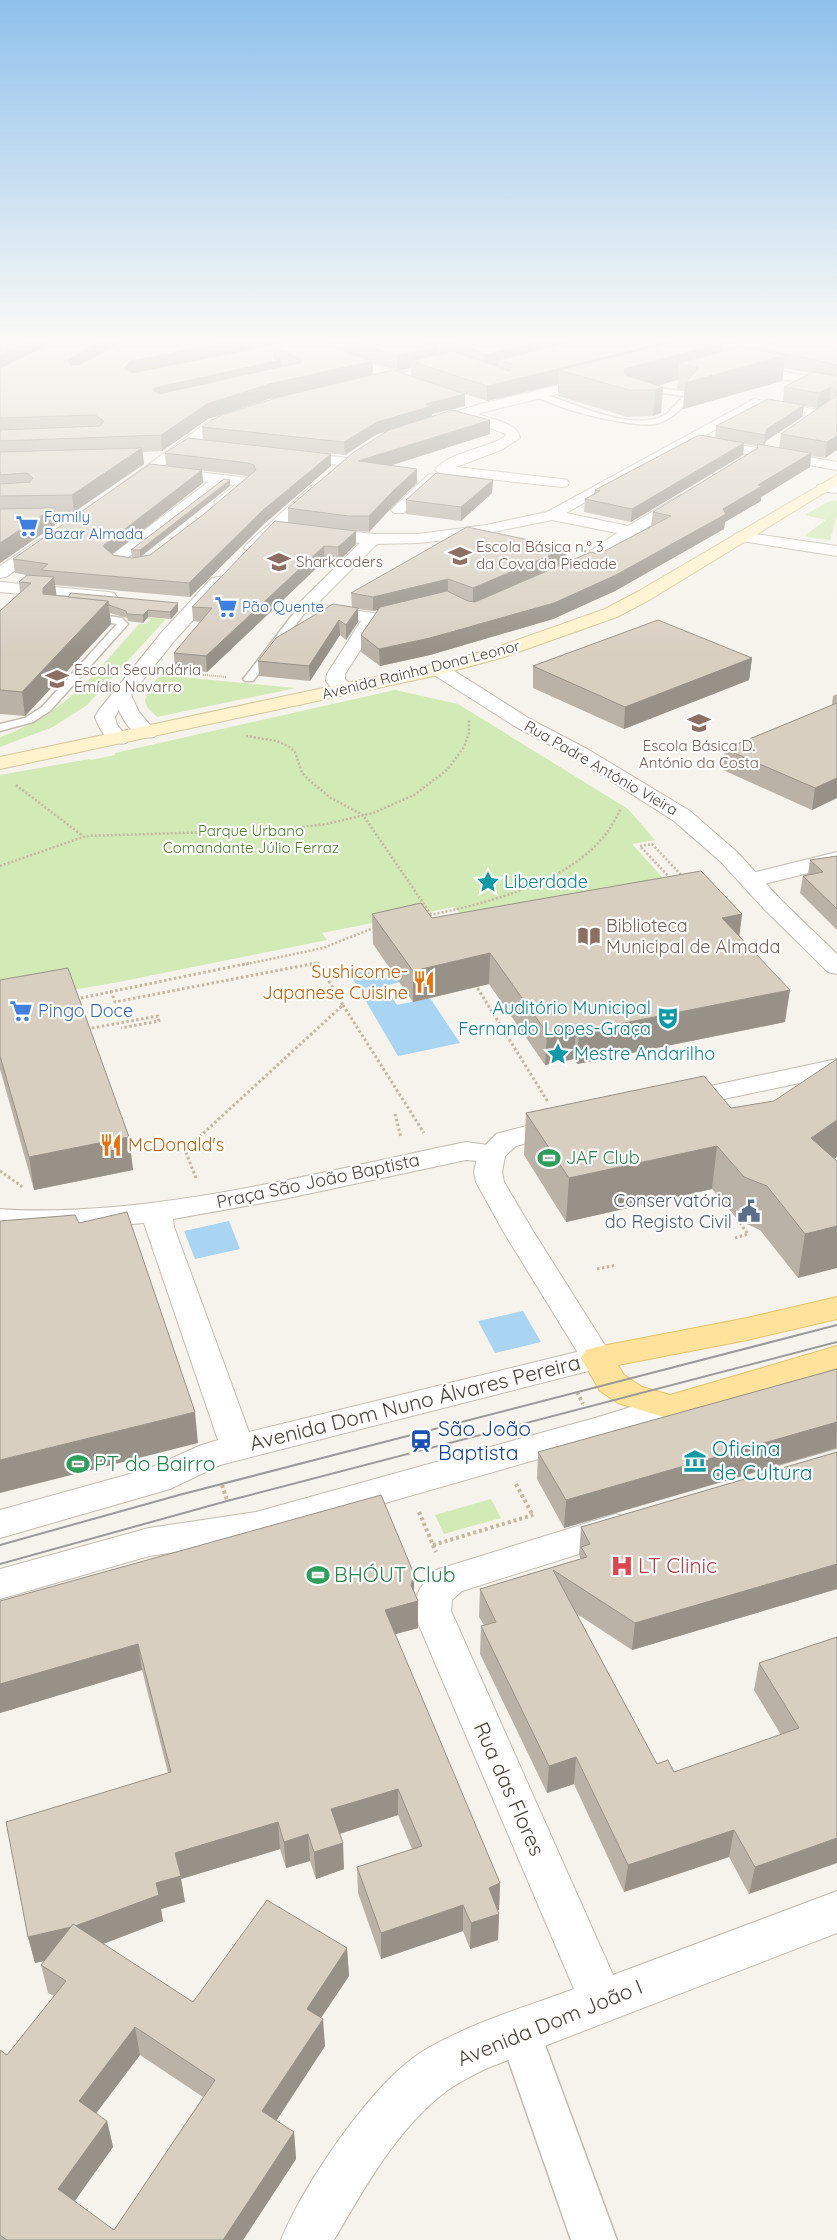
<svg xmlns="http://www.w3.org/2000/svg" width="837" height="2240" viewBox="0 0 837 2240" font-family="Quicksand,sans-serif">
<rect width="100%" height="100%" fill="#f6f3ec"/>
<!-- green -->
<g fill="#d2eab5">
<path d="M834,500L837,501V515L830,540L807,537L805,535L826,520L805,515L826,503Z"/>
<path d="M122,615L166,619L87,705L53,727L0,747V737C68,712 93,675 139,624H146L151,619Z"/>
<path d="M160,675L296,688L157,717L147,707L145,700L150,688Z"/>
<path d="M395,690L458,704L628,809L655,840L632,844L673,889L471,925L454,907L322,933L327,940L114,983L0,1002V775L89,759L91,760L115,755V753Z"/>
<path d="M491,1499L501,1518L444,1534L435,1515Z"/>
</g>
<!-- water -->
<g fill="#a9d4f2">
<path d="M388,966L400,982L385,986L397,1005L430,998L460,1043L398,1056L350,974Z"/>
<path d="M229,1221L240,1249L195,1259L184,1231Z"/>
<path d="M523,1311L541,1342L495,1353L478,1321Z"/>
</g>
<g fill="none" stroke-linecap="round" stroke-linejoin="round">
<defs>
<g id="service">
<path d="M433,365H436V369L395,378L391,376Z"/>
<path d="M656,388L690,392L694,394C684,406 674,418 659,423C637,430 551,408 533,394L537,392C571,401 631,434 665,415C672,410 678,402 684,396L656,392Z"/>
<path d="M304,604L309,607L253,681H245L243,679L245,677L300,605Z"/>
<path d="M88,613L122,618L128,624L50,711L33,722L0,731V724L25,718L42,707L117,624L84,618L83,616Z"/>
</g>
<path id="pedestrian" d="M520,2012L535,2018L617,2240H571L499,2033L505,2018Z"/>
<g id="minor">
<path d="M326,340H351L345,344L288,356L282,352L284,349Z"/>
<path d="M338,354L424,381L425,384L419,388L414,387L334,361L332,358L334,355Z"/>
<path d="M746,364L837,382V390L742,371L740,368Z"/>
<path d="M594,377L598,378L600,381L598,384L477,414C489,418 520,424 520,438L501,450L456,467L562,479L567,480L569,483L567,486L562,487L442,474L435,470C448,452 486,449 506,436V434L463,418L430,428L423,424L425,421L481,404Z"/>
<path d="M754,399L819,410L826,414L819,418L756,407L566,513L628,526L680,495H690L693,498L590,565L571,574H559L557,570L559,566L578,559L617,533L552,520L464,538L418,543L377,544L317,604L372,613L378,614L381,618L345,674V679L355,689L353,693C342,696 332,690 326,681L327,674L361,621L304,612L298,611L295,607L360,543L314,536L312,533L314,530L320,528L373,534H418L486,525L547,512Z"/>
<path d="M235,413L242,417L240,420L219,427L129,490H119L117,487L209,421Z"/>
<path d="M705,439L837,462V470L700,446L698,443Z"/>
<path d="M295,452L348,458L355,462L348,466L290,459L288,456Z"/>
<path d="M166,468L248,478L253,479L255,482L227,505H217L214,502L235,485L224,484L126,559L151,560L153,563L151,566C137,570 116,573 107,560L109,557L208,482L161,475L159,472L161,469Z"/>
<path d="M433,474L440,478L438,481L404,513H394L391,510L394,507L428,475Z"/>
<path d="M823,484L837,485V493L818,491L816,488L818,485Z"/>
<path d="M316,485L321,486L323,489L321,492L258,551H246L244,548L246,545L311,486Z"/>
<path d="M81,513L86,515L89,518L86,521L0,525V515Z"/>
<path d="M741,532L837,546V556L735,540L733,537L735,534Z"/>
<path d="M44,538L50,540L52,543L50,546L6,577L0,578V566L38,540Z"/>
<path d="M218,577L224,578L226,582L224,586L175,640L131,695L139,712L157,733L154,737C138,741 124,724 119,710L115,717L117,725L129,739L126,743C109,747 100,731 95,717L99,710L162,632L212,578Z"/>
<path d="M0,582L108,592L114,593L117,597L114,601L108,602L0,592Z"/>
<path d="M837,852V866L752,887L744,885L741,880L744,875Z"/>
<path d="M466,1142L502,1147L506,1153L502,1159L492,1162L466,1160L279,1200L173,1219L174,1227L249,1432L597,1347L608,1350L613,1358L608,1366L220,1465L170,1489L0,1538V1510L148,1469L199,1446L218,1440L144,1223L57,1230L0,1229V1209C38,1212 76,1210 114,1207C233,1196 349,1166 466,1142Z"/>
<path d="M670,1395L682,1398L687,1407L682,1416L598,1442L256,1540L149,1556L0,1599V1569L149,1528L256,1512L595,1418Z"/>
<path d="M616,1514L629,1518L634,1528L629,1538L462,1591L452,1600L451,1611L613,1975L837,1891V1933L485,2069C472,2076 459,2082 448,2090C397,2128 365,2187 334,2240H281C304,2184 370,2086 420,2053C467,2024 523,2008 574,1989L435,1663L413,1611C414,1595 424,1580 436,1570Z"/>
</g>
<g id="tertiary">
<path d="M438,663L445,665L530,719L589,750L690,811L737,852L781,900L837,954V974L828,972L765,910L721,862L674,821L575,758L516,727L431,673L429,669L431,665Z"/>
<path d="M837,1059V1075L682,1108L672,1106L668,1100L672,1094L682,1092Z"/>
<path d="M561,1117L571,1119L575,1125L571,1131L516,1146L505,1156L502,1172L504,1182L533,1231L613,1358L608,1366L597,1369L586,1366L503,1231L476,1182L474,1172L478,1153L496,1134Z"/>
</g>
<path id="secondary" d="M837,475V485L651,599L617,617L504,657L438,675L0,769V757L436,664L492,649L605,609L639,591Z"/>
<path id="primary" d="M837,1297V1319L747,1340L618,1365L624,1375L642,1387L670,1395L837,1346V1368L670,1419L618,1403L600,1391L581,1358L586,1350L597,1347L747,1318Z"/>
</defs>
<!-- service casing -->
<use href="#service" stroke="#c2bbae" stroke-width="3"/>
<!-- pedestrian casing -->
<use href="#pedestrian" stroke="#c2bbae" stroke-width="3"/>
<!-- minor casing -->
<use href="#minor" stroke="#c2bbae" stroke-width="2"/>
<!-- tertiary casing -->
<use href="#tertiary" stroke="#c2bbae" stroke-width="2"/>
<!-- secondary casing -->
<use href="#secondary" stroke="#d6c79b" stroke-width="2"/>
<!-- primary casing -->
<use href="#primary" stroke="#e6c16a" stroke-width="2"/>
<!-- path-far3 -->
<path stroke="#c4b79f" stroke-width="2" stroke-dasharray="1 1" stroke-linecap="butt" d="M173,672L226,677"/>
<!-- path-far2 -->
<g stroke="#c4b79f" stroke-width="2.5" stroke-dasharray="2 2" stroke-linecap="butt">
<path d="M246,736L277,741L288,746L295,752L302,773L311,782L331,798L363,815L432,916"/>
<path d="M16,785L83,836"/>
<path d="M0,866L86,836L277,830L326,824L373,813L414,795L448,769L464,747L469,733V719"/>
<path d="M670,878L640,846L652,844L683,877"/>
<path d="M426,916C486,903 570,884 608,831C613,824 617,816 621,808"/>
<path d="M242,965L323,948L376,927"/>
<path d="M310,965L318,963L319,965"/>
</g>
<!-- path-far1 -->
<g stroke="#c4b79f" stroke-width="3" stroke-dasharray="2.5 2.5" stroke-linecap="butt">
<path d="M475,984L548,1102"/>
<path d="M111,991L115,1002L316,963"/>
<path d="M76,999L249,963"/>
<path d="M343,1005L424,1133"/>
<path d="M87,1029L158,1016L159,1021L121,1028"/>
<path d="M395,1114L401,1138"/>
<path d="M0,1171L24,1188"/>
<path d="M196,1178L185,1150L343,1005L318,963"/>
<path d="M735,1238L748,1234L738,1220"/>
<path d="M597,1269L616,1265"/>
</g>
<!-- path -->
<g stroke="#c4b79f" stroke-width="4" stroke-dasharray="3 3" stroke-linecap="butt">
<path d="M577,1392L583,1404"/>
<path d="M516,1484L533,1516"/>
<path d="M222,1485L227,1500"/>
<path d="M419,1512L436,1552"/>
<path d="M433,1545L533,1515"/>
</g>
<!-- service -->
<use href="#service" fill="#fff" fill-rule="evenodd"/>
<!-- pedestrian -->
<use href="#pedestrian" fill="#fff" fill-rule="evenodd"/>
<!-- minor -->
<use href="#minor" fill="#fff" fill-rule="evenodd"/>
<!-- tertiary -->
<use href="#tertiary" fill="#fff" fill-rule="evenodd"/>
<!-- secondary -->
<use href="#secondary" fill="#fff3cd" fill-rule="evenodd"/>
<!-- primary -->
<use href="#primary" fill="#ffe39c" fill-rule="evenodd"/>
<!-- tram -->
<g stroke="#9a9a9a" stroke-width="2">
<path d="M0,1545L179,1495L837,1325"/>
<path d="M0,1564L227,1501L837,1342"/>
</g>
</g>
<!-- wall -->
<g fill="#bab2a6" fill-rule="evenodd">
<path d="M0,340L329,346V340H837V450L825,458L811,456L810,467L761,497V501L725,522L724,529L615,591L553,619L430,655L380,666L361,652V635L378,610L373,611L358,609V622L346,640L340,635L310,681L259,676L258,661L352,607L351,593L467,527L566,562L599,554L651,526L653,512L757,448V446L744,444L743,455L631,522L584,512L585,499L594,494L595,490L715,438L716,426L783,401L784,387L810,373L784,368L782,381L683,409L685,391L677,389L678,380L659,385L663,387L661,413L653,416L627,417L558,396V384L487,401L411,376V368L397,371L373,363V375L465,406L432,414V416L490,434L391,465L417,483L393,506L369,532L356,531V544L339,561L325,560L207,672L175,669L174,653L201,622L193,621L192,607L288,523V508L385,432L377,434L345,455L203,440L202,427L277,397L269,399L208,419L162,451L143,452L144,464L74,512L53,513L55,525L0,563ZM804,406L817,408L820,407L781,434L779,448L764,445L766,441L802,417Z"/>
<path d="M165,453L331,454V466L264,524L190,597L55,585L56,595L178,603V611L171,619L148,617L143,623L128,621L127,618L110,613L111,624L25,716L0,714V611L20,592L19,582L27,575L15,573L13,559L202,470L203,483L112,554L113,555L132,558L136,557H132L131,550L230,486L142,556L150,555L204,514L249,476H248L166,466Z"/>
<path d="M493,480L492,493L461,521L406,514V500Z"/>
<path d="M752,658L749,680L624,729L533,688V666Z"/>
<path d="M837,694V798L812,810L723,770L725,749L832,705L833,696Z"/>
<path d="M837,856V930L800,893L803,876L808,874L810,860Z"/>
<path d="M372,914L432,918L742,914L739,937L785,1022L577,1064L574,1059L545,1065L489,984L413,1002L373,944Z"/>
<path d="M0,980L129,1137L133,1170L34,1190L0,1069Z"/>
<path d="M731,1108L835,1159L798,1278L760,1230L738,1220L712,1189L566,1222L524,1155L526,1113Z"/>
<path d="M837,1369V1449L564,1528L537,1479L538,1452Z"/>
<path d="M837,1452V1589L632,1650L577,1614L657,1764L674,1772L781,1735L754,1690L759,1663L837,1637L749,1894L729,1857L624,1892L574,1784L547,1793L480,1654L481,1626L484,1625L479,1617L480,1589L580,1559V1557L579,1555L581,1527Z"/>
<path d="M414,1591L418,1628L395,1634L500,1883L499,1910H498L499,1914L498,1940L470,1949L463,1931L381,1959L358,1893L357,1867L412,1849L398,1815L340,1834L344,1869L316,1879L310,1861L286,1868L280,1849L181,1879L185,1902L161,1909L163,1921L103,1944L193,2002L347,1948L349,1976L321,2017L325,2046L276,2121L294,2132L296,2159L243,2240H0V2050L7,2055L54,1996L48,1993L41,1965L44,1961L35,1963L28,1937L168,1773L142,1670L0,1713V1601ZM140,2055L203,2097L114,2230L74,2201L113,2147L107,2121L96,2113Z"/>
</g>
<!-- shaded-wall -->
<g fill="#979187">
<path d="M32,340H63L0,371V355Z"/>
<path d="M103,340H130L69,375L68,360Z"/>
<path d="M240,340H312L125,383L124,368L131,361Z"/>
<path d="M547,340H607L498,360V366L484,370V355Z"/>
<path d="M676,340H690L559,370L558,384L487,401V386Z"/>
<path d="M763,340H788L764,350Z"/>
<path d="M722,343L720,369L698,368L679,363L678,380L641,390L623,388L624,369Z"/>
<path d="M438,347V362L411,361V368L397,371V356Z"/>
<path d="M274,351V362L281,360L282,375L156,403L153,390L154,388Z"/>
<path d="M785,355L782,381L683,409L685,383Z"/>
<path d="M373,361V376L269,399L208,419L162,451L161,435L207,404L269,384Z"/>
<path d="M663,387L661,413L653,416L655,390Z"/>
<path d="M831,387L829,402L817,408L819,393Z"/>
<path d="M465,394V406L432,414V418L377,434L345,455L344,442L377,422L426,404Z"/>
<path d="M804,405L802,417L766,441L764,447L765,435L767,429Z"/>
<path d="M490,420V434L358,476V461Z"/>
<path d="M837,436V450L825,458L827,442Z"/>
<path d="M744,443L743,455L631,522L632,509Z"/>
<path d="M142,448L144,464L74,512L72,495Z"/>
<path d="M811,453L810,467L761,497V501L725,522L724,529L615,591L553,619L430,655L380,666L379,649L723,509L758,485Z"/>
<path d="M331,454V466L264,524L190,597L189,583L263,510Z"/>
<path d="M417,469V483L393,506L369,532V516L393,491Z"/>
<path d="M202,470L203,483L106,559L104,545Z"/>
<path d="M230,480V486L140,557V550Z"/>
<path d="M493,480L492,493L461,521V507Z"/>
<path d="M53,508L55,525L0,563V543Z"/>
<path d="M356,531V544L339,561L338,547Z"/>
<path d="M324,546L325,560L207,672L206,656Z"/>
<path d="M567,548L566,562L473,603V588Z"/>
<path d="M54,577L57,599L43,594V588Z"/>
<path d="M448,579V593L373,611V597Z"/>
<path d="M108,601L111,624L25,716L22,692Z"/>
<path d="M178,603V611L171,619L170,612Z"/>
<path d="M358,608V622L346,640V625Z"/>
<path d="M148,610V617L143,623V615Z"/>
<path d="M339,620L340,635L310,681L309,666Z"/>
<path d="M752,658L749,680L624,729L625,707Z"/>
<path d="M837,778V798L812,810L815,788Z"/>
<path d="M742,914L738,945L722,918Z"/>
<path d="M490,953L489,984L413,1002V971Z"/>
<path d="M790,990L785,1022L577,1064L579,1032Z"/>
<path d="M576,1027L574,1059L545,1065L547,1033Z"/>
<path d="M837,1120V1157L804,1180L811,1138Z"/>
<path d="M129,1137L133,1170L34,1190L29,1157Z"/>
<path d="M717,1146L712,1189L566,1222L569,1178Z"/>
<path d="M837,1226V1268L798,1278L805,1234Z"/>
<path d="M195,1412L198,1443L0,1493V1460Z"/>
<path d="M837,1422L836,1448L564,1528L566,1500Z"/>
<path d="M837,1564V1589L632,1650L635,1623Z"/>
<path d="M414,1574V1601H418V1628L385,1637V1610L411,1585Z"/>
<path d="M138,1644L142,1670L0,1713V1684Z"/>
<path d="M576,1757L574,1784L547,1793L549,1766Z"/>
<path d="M398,1789V1815L332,1836L331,1809Z"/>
<path d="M278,1822L280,1849L181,1879L185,1902L161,1909L163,1921L79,1953L35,1963L28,1937L156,1883L175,1853Z"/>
<path d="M734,1830L729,1857L624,1892L628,1865Z"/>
<path d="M308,1834L310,1861L286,1868L284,1842Z"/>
<path d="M837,1838V1863L749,1894L755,1867Z"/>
<path d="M343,1843L344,1869L316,1879L314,1852Z"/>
<path d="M500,1883L499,1910L488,1914L489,1888Z"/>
<path d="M463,1905V1931L381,1959V1933Z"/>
<path d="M499,1914L498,1940L470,1949L471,1923Z"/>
<path d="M347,1948L349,1976L309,2036L307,2009Z"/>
<path d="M323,2019L325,2046L265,2138L262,2111Z"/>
<path d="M135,2027L140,2055L85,2128L79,2101Z"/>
<path d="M107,2121L113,2147L65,2215L58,2189Z"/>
<path d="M294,2132L296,2159L243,2240H223Z"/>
</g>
<!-- building -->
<g fill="#d8cfc1" stroke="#979187" fill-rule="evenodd">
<path d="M0,340H32L0,355Z"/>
<path d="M57,340H103L68,360L71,365H79L126,340H240L131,361L124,368L132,373L297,340H312L373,361L269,384L207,404L161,435L0,441V430L100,426L104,421L95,415L0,418V368ZM274,351H282L301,360L302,362L159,394L153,390L154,388L281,360L274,358Z"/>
<path d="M348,340H420L438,347L397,356Z"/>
<path d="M446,340H547L484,355L483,353Z"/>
<path d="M579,340H676L487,386L411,361L453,351L510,371L512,364L498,360Z"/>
<path d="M681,340H706L722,343L624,369L625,375L663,387L655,390H629L559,370Z"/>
<path d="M711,340H763V341L771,346L787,340H837V365L812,359Z"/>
<path d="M739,347L785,355L685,383L698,368L679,363Z"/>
<path d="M393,370L465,394L426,404L432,406L377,422L344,442L202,427L219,416L279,397Z"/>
<path d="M813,372L837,376V392L831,387L819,393L784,387Z"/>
<path d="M837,395V436L827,442L781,434Z"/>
<path d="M768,399L804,405L767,429L765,435L716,426Z"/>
<path d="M452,410L490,420L358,461L417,469L393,491L369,516H348L288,508L354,452L389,430Z"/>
<path d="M699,435L744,443L632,509L585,499L600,491L595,490Z"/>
<path d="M188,438L331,454L263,510L189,583L41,570L48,564L13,559L150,464L202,470L104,545V547L113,555L132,558L150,555L204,514L256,470L254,465L248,463L165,453Z"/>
<path d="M757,444L811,453L758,485L762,486L723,509L726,514L616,575L554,603L430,638L379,649L361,635L380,607L447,591L468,601L475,602L591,552L599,554L671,516L653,512L758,448Z"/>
<path d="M142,448L72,495L0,496V484L30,482L33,478L27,473L0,475V452Z"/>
<path d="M436,473L493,480L461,507L406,500Z"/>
<path d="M224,479L230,480L140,550H131Z"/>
<path d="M53,508L0,543V509Z"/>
<path d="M275,521L356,531L338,547L324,546L206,656L174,653L212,608L192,607Z"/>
<path d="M467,527L567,548L473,588L448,579L373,597L351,593Z"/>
<path d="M27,575L54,577L43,588V594L108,601L22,692L0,690V611L31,583L19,582Z"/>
<path d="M71,593L178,603L170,612L148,610L143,615L127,614L126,611L109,605L108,601L68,597Z"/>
<path d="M333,604L358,608L346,625L339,620L309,666L258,661L276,638Z"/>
<path d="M658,620L752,658L625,707L533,666Z"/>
<path d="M837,703V778L815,788L725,749Z"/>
<path d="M837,856V909L803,876L823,872L810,860Z"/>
<path d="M701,871L742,914L722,918L790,990L579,1032L576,1027L547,1033L490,953L413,971L372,914L421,903L432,918Z"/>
<path d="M68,968L129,1137L29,1157L0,1056V980Z"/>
<path d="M837,1059V1120L811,1138L837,1161V1226L805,1234L767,1186L744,1177L717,1146L569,1178L526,1113L704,1076L731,1108L774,1101Z"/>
<path d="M127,1212L195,1412L0,1460V1221L75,1215L79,1223Z"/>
<path d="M837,1369V1422L566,1500L538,1452Z"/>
<path d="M837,1452V1564L635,1623L553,1570L657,1764L668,1760L674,1772L799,1728L759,1663L837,1637V1838L755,1867L734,1830L628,1865L576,1757L549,1766L481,1626L496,1622L480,1589L587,1557L581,1547L590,1544L581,1527Z"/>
<path d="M381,1495L414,1574L411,1585L418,1601L385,1610L500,1883L489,1888L499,1914L471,1923L463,1905L381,1933L357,1867L422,1846L398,1789L331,1809L343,1843L314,1852L308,1834L284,1842L278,1822L175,1853L181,1876L156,1883L159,1895L75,1926L73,1924L71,1927L28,1937L6,1822L171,1772L138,1644L0,1684V1601Z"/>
<path d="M267,1900L347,1948L307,2009L323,2019L262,2111L294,2132L223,2240H7L0,2235V2050L7,2055L66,1981L41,1965L73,1924L193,2002ZM135,2027L215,2080L114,2230L58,2189L107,2121L79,2101Z"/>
</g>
<!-- sky -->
<linearGradient id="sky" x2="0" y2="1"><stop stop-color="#8fc1ec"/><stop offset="0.52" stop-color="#fbfaf6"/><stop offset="1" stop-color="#fbfaf6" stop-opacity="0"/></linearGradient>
<rect width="837" height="654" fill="url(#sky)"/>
<!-- icons -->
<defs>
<symbol id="supermarket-bare" viewBox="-9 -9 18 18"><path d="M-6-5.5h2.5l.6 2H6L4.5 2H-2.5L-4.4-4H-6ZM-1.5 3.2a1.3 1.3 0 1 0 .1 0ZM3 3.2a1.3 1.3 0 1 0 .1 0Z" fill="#3f7fe0" stroke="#fff" stroke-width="2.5" paint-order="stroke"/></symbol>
<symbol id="school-bare" viewBox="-9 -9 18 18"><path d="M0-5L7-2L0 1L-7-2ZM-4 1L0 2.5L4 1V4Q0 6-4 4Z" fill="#8d6e63" stroke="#fff" stroke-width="2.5" paint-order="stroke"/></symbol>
<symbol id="sight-bare" viewBox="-9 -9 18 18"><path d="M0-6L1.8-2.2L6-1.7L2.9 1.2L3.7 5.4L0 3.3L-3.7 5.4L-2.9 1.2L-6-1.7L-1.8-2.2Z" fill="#0f9aa8" stroke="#fff" stroke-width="2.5" paint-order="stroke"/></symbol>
<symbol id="library-bare" viewBox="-9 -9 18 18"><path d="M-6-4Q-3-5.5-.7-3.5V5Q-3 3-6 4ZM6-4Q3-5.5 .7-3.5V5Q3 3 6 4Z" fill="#8d6e63" stroke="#fff" stroke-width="2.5" paint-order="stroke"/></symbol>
<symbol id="restaurant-bare" viewBox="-9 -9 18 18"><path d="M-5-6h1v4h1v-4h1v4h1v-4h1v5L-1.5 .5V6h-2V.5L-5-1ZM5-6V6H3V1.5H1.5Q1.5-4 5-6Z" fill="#e8710a" stroke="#fff" stroke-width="2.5" paint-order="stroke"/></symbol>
<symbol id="theatre-bare" viewBox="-9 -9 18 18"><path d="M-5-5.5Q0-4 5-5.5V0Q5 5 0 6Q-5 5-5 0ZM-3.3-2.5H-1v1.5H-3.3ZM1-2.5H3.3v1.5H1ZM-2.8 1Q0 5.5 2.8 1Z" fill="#0f9aa8" stroke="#fff" stroke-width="2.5" paint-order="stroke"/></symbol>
<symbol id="stadium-bare" viewBox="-9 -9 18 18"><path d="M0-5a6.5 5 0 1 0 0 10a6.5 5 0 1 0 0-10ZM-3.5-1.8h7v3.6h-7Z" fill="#2e9e5b" stroke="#fff" stroke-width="2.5" paint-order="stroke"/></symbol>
<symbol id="civic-bare" viewBox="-9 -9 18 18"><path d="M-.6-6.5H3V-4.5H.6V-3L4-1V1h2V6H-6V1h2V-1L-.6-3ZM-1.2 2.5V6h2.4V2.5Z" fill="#5c6f8a" stroke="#fff" stroke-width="2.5" paint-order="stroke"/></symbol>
<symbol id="station-bare" viewBox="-9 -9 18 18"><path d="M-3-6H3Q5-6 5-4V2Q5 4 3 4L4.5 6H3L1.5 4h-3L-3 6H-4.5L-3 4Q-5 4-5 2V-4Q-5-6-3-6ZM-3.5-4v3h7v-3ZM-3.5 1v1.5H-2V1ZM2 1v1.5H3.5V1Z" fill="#1a4fb4" stroke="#fff" stroke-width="2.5" paint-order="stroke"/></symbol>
<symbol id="museum-bare" viewBox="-9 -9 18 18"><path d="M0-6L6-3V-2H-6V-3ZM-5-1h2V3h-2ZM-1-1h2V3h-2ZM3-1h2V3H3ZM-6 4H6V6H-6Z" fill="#0f9aa8" stroke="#fff" stroke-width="2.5" paint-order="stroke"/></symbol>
<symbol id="hospital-bare" viewBox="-9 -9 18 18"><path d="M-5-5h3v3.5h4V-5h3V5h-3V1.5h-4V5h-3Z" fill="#e0444e" stroke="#fff" stroke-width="2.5" paint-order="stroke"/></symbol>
</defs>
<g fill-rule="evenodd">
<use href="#supermarket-bare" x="11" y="510" width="32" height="32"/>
<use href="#school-bare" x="444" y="540" width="32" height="32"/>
<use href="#school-bare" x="263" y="546" width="32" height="32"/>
<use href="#supermarket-bare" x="210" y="591" width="32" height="32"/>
<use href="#school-bare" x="41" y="663" width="32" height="32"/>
<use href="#school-bare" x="683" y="707" width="32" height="32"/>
<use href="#sight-bare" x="472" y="866" width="32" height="32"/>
<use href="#library-bare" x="573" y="920" width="32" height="32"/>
<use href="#restaurant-bare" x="408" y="966" width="32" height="32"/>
<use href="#supermarket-bare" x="5" y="995" width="32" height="32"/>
<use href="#theatre-bare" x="652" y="1002" width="32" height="32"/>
<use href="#sight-bare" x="542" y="1038" width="32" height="32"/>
<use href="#restaurant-bare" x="95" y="1129" width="32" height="32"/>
<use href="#stadium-bare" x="533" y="1142" width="32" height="32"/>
<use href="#civic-bare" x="733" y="1195" width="32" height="32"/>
<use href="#station-bare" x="405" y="1425" width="32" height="32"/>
<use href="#museum-bare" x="679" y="1445" width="32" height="32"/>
<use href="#stadium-bare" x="62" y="1448" width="32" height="32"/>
<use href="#hospital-bare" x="606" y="1550" width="32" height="32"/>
<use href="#stadium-bare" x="302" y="1559" width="32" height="32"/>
</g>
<g text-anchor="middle" stroke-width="4.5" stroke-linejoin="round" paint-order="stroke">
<!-- far-shop labels -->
<g font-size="15" fill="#366cbe" stroke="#fff" text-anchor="start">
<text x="44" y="522">Family<tspan x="44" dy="17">Bazar Almada</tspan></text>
<text x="242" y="612">Pão Quente</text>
</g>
<!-- far-education labels -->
<g font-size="15" fill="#785e54" stroke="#fff" text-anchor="start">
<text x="476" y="552">Escola Básica n.º 3<tspan x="476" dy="17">da Cova da Piedade</tspan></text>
<text x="296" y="567">Sharkcoders</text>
<text x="74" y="675">Escola Secundária<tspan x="74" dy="17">Emídio Navarro</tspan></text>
<text x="699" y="751" text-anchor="middle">Escola Básica D.<tspan x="699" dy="17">António da Costa</tspan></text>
</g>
<!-- far-street labels -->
<g font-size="15" fill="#4b4439" stroke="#fff">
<text transform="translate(421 670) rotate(-14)" y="5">Avenida Rainha Dona Leonor</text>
<text transform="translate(601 768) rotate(30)" y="5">Rua Padre António Vieira</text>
</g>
<!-- far-park labels -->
<g font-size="15" fill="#4a7f2a" stroke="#fff">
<text x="251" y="836">Parque Urbano<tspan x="251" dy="17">Comandante Júlio Ferraz</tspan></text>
</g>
<!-- culture labels -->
<g font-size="18" fill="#0d838f" stroke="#fff" text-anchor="start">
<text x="504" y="888">Liberdade</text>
<text x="651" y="1014" text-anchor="end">Auditório Municipal<tspan x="651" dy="21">Fernando Lopes-Graça</tspan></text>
<text x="574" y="1060">Mestre Andarilho</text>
</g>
<!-- education labels -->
<g font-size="18" fill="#785e54" stroke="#fff" text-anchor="start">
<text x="606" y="932">Biblioteca<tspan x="606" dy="21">Municipal de Almada</tspan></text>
</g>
<!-- food labels -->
<g font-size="18" fill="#c56008" stroke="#fff" text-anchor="end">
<text x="408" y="978">Sushicome-<tspan x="408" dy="21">Japanese Cuisine</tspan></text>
<text x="128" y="1151" text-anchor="start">McDonald's</text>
</g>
<!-- shop labels -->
<g font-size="18" fill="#366cbe" stroke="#fff" text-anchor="start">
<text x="38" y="1017">Pingo Doce</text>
</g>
<!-- leisure labels -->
<g font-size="18" fill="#27864d" stroke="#fff" text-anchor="start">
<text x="566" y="1164">JAF Club</text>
</g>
<!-- street labels -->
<g font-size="18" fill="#4b4439" stroke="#fff">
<text transform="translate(318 1181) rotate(-12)" y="6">Praça São João Baptista</text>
</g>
<!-- service labels -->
<g font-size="18" fill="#4e5e75" stroke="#fff" text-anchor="end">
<text x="732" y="1207">Conservatória<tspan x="732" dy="21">do Registo Civil</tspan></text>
</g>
<!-- near-street labels -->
<g font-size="21" fill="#4b4439" stroke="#fff">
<text transform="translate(415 1403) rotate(-14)" y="7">Avenida Dom Nuno Álvares Pereira</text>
<text transform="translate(509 1789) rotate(66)" y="7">Rua das Flores</text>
<text transform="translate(550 2023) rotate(-22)" y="7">Avenida Dom João I</text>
</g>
<!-- near-transit labels -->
<g font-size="21" fill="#164399" stroke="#fff" text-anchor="start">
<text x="438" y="1436">São João<tspan x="438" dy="24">Baptista</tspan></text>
</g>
<!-- near-culture labels -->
<g font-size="21" fill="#0d838f" stroke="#fff" text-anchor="start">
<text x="712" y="1456">Oficina<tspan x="712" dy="24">de Cultura</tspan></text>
</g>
<!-- near-leisure labels -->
<g font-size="21" fill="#27864d" stroke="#fff" text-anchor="start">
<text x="94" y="1471">PT do Bairro</text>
<text x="334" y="1582">BHÓUT Club</text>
</g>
<!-- near-health labels -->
<g font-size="21" fill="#be3a42" stroke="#fff" text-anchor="start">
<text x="638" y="1573">LT Clinic</text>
</g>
</g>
</svg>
